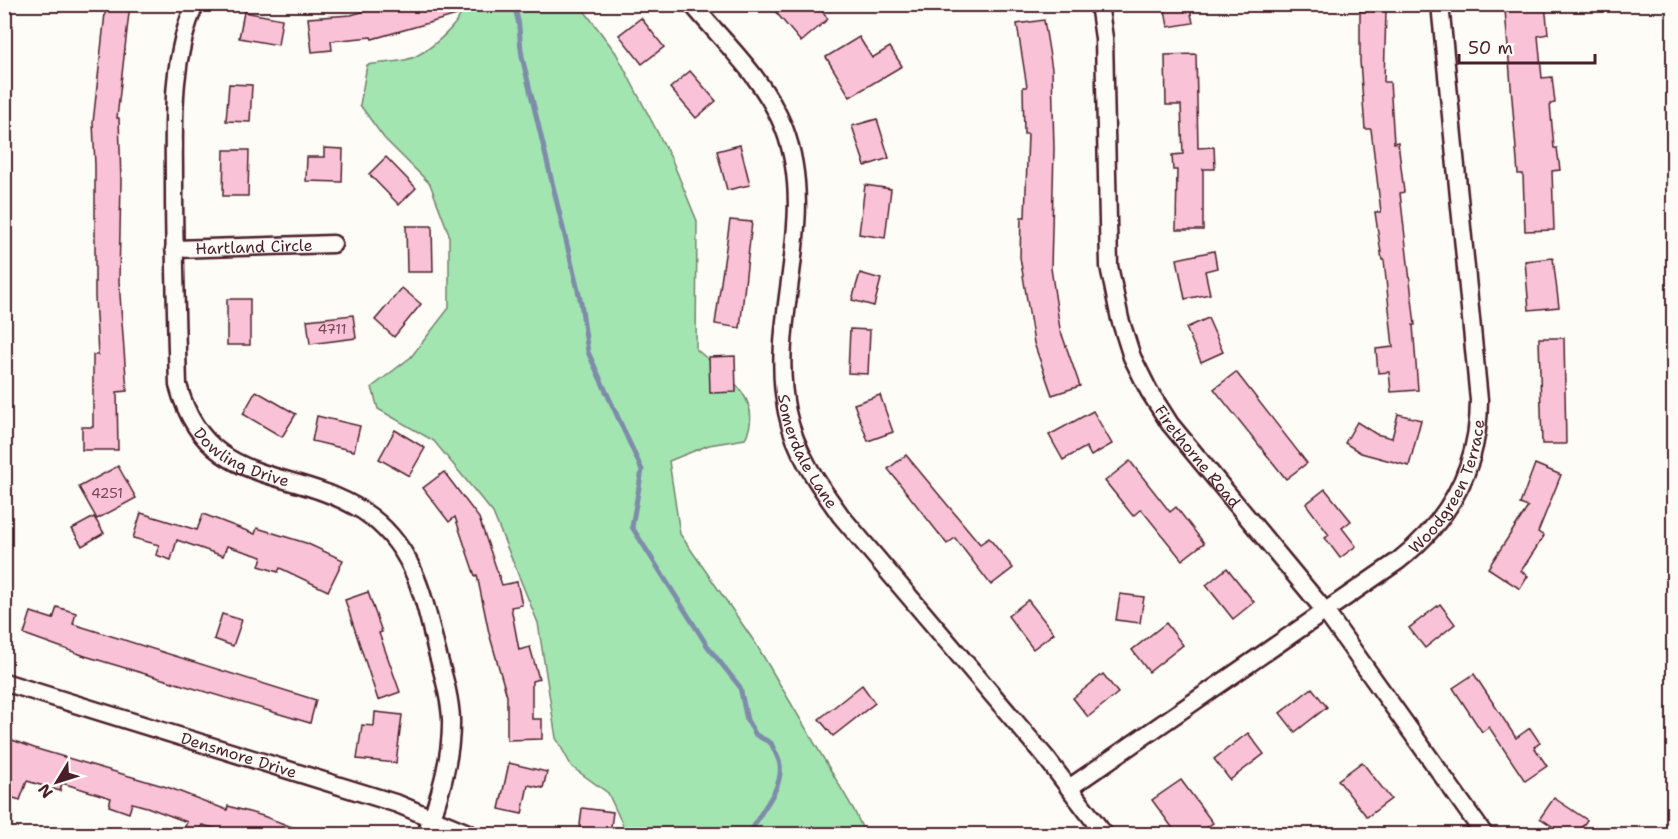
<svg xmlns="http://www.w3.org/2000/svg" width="1678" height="839" viewBox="0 0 1678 839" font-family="'Shantell Sans',sans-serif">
<rect width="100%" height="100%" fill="#fdfcf7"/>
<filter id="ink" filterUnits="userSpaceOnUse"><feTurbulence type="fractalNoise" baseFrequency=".0167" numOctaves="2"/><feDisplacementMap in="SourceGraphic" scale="12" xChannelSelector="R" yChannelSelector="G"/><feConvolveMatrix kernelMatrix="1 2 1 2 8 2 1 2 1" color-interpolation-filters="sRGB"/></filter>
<g filter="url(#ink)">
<!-- green -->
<path fill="#a2e5b1" stroke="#76826e" stroke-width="1.5" d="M463,5H580L616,53L672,160L697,221L696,349C724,374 766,398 745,439L709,445L669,461L680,534L756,644L854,810L865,834H627L608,793L572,767L556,738L538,623L493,513L434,441L378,409L372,387L411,357L449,308V234L430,184L384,138L360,105L367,65C382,62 405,63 418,55C432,48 464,21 463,5Z"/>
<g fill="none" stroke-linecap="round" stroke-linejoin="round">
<!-- stream -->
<path stroke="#7e8caa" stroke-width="5" d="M513,4C522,25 518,39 523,61L581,303L588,352L642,470L632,527L708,647L740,687L747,720L756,735L771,743C774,750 779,758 780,765C783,793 757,811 751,834"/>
</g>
<!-- building -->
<g fill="#fac2d7" stroke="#4a1f2b" stroke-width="1.5">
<path d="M106,4H130L117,118H119L121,181L119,281L127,391L117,392L118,450H82V427H93V355H98L95,297V165L93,123Z"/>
<path d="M390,4H477L478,9L372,39L371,37L331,41L332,50L312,52L308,18L351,15Z"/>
<path d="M769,4H816L828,19L801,42Z"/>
<path d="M1164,4H1189L1193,23L1168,27Z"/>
<path d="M1523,4H1545L1548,34L1538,36L1542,78L1552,77L1555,103L1550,104L1554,148H1557L1560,170L1552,171L1554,230L1525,231L1523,174H1518L1505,10L1524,8Z"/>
<path d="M1360,11H1386L1384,82H1390L1394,143L1398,142L1404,192L1400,193L1415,325H1413L1418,390L1391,392L1389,372L1378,373L1376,349L1393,347L1384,260H1382L1375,212H1381L1371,129H1365L1360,61Z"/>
<path d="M244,12L282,19L278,45L239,38Z"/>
<path d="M641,18L664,47L642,64L619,35Z"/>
<path d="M1044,20L1052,69L1054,149L1051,268L1060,329L1080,386L1052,395L1034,343L1020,257L1021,217H1025L1028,134H1024L1023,87H1027L1017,24Z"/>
<path d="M859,37L872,58L890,47L902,66L850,97L826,57Z"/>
<path d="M1196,54L1198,148L1214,147L1215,169H1203V230H1176L1177,170H1173L1172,155L1183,154L1181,105H1166L1165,55Z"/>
<path d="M690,71L716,101L696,118L670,88Z"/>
<path d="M229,84L252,85L250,122L226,121Z"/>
<path d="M877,119L889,158L865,166L852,126Z"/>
<path d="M740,145L750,185L727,190L717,151Z"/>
<path d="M324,148L343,149L342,182L306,181L307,157H324Z"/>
<path d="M224,150H249L248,196H223Z"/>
<path d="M386,157L416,188L399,205L369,174Z"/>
<path d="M865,185L891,189L885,238L859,234Z"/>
<path d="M730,220L752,222L740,328L715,324Z"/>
<path d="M406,226H432L433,272H407Z"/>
<path d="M1214,251L1217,268L1205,271L1210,294L1185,299L1177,259Z"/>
<path d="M1553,258L1559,307L1529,310L1525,261Z"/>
<path d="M860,273L881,279L874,306L852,300Z"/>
<path d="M402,288L421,304L394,337L375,320Z"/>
<rect x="227" y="299" width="23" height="46"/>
<path d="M353,315L356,338L310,344L307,320Z"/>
<path d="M1208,318L1223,352L1201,362L1186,328Z"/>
<path d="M850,329L870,330L868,374L848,373Z"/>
<path d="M1539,338H1564L1566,444H1542Z"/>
<path d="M735,356L736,392L710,393L709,357Z"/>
<path d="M1236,372L1307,463L1286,479L1214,389Z"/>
<path d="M256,391L296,414L282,437L243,414Z"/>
<path d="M880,395L893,432L868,441L854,404Z"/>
<path d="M1093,411L1112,444L1091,456L1086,447L1063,460L1049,435Z"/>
<path d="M1398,414L1421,420L1409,466L1361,453L1345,443L1357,422L1376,434L1392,438Z"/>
<path d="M317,416L360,426L354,451L312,441Z"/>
<path d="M395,430L425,448L409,476L379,459Z"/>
<path d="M906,455L980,544L989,538L1013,568L991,585L955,538L947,544L888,469Z"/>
<path d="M1130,461L1170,512L1176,507L1204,543L1182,560L1141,509L1133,516L1105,481Z"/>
<path d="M1535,464L1561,475L1538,532L1544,536L1521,571L1528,576L1520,589L1488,568L1528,507L1520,504Z"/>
<path d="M118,466L136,498L97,519L79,487Z"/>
<path d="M444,472L479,518L502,585L517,582L522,605L511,607L519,650L530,647L539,679L532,681V719H542V739L507,740V696L489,633L477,575L475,576L455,517L449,522L423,488Z"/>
<path d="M1325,489L1351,521L1342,528L1356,546L1340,558L1325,538L1329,535L1306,504Z"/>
<path d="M141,513L197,530L203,514L255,534L257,528L306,543L343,560L328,591L280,568L278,572L259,566L262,557L227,546L223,556L177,540L171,560L156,555L159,545L133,538Z"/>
<path d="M94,517L104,533L82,546L72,529Z"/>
<path d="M1227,568L1254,602L1233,619L1206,585Z"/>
<path d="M368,592L382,632L379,633L400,692L378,700L345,600Z"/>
<path d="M1120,594L1144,597L1140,623L1116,620Z"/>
<path d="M1028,600L1054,633L1033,649L1008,616Z"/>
<path d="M1440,604L1455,624L1425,648L1409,628Z"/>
<path d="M57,607L76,613L73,624L316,700L310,723L85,656L24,634L31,612L53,619Z"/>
<path d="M222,614L242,620L233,646L214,639Z"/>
<path d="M1166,623L1183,645L1149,672L1132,650Z"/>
<path d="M1103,674L1118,693L1088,717L1073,698Z"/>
<path d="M1474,674L1516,738L1530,728L1540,743L1534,747L1547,766L1525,781L1489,727L1482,732L1453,688Z"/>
<path d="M862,685L875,703L833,736L819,719Z"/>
<path d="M1312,688L1327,707L1295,732L1280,713Z"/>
<path d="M375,712L402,715L396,763L357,759L362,725L374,726Z"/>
<path d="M1248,733L1264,754L1230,780L1214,759Z"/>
<path d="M4,737L37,749L170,788L227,810L228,806L263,816L305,832L304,834H235L202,825L198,834L184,829L187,822L147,807L132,803L129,813L109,806L111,798L62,783L60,791L27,781L20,800L4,795Z"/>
<path d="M1362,762L1391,799L1367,817L1338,780Z"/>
<path d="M509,763L547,772L543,788L528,785L522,814L499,809Z"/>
<path d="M1181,780L1213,823L1197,834H1177L1152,800Z"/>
<path d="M1554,798L1587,820L1577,834H1564L1540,818Z"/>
<path d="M582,808L613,812L610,834H579Z"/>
</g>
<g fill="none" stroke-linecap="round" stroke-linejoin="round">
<defs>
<g id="street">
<path id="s1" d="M195,4C170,62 174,123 174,184C174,251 176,318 178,385C206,490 291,465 363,511C413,544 423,594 436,648C442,671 450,695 451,719C452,756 439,800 426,834"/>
<path id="s2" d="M692,4C726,45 764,78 784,128C820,221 767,318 787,412C795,452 818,484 841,516L1047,759L1104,834"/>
<path id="s3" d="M1099,4L1104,38L1109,266L1120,319L1132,357L1149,391L1170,424L1325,611L1484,834"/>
<path id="s4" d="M174,249L333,244"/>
<path id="s5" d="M4,682L398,804L470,834"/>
<path id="s6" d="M1069,788L1398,561C1450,520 1479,467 1479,400L1440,4"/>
</g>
</defs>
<!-- street casing -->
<use href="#street" stroke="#4a1f2b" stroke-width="21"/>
<!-- street -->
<use href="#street" stroke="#fdfcf7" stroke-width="16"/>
</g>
</g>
<g text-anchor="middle" stroke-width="4.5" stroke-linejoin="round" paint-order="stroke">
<!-- number labels -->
<g font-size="14" fill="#764856">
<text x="332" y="334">4711</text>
<text x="107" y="498">4251</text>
</g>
<!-- street labels -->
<g font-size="16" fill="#4a1f2b" stroke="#fdfcf7">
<text dy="6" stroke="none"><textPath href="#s4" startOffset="80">Hartland Circle</textPath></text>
<text dy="6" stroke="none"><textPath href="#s2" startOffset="486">Somerdale Lane</textPath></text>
<text dy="6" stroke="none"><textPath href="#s1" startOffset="486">Dowling Drive</textPath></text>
<text dy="6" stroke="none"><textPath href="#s3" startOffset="476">Firethorne Road</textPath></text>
<text dy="6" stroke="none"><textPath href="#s6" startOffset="492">Woodgreen Terrace</textPath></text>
<text dy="6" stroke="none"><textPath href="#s5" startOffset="246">Densmore Drive</textPath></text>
</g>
</g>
<!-- margin -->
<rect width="1678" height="839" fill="none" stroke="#fdfcf7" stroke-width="24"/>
<rect x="12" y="12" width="1654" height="815" fill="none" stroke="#4a1f2b" stroke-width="2" filter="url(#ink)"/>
<!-- north arrow -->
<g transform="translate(57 782) rotate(232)" stroke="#fdfcf7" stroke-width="4.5" paint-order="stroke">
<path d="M0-4.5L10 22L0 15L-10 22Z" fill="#4a1f2b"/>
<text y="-9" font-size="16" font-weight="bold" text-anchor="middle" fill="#4a1f2b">N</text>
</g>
<!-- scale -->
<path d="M1459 54v9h136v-9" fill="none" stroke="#4a1f2b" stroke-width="3"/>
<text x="1468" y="54" font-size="18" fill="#4a1f2b" stroke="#fdfcf7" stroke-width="4.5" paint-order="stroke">50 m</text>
</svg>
